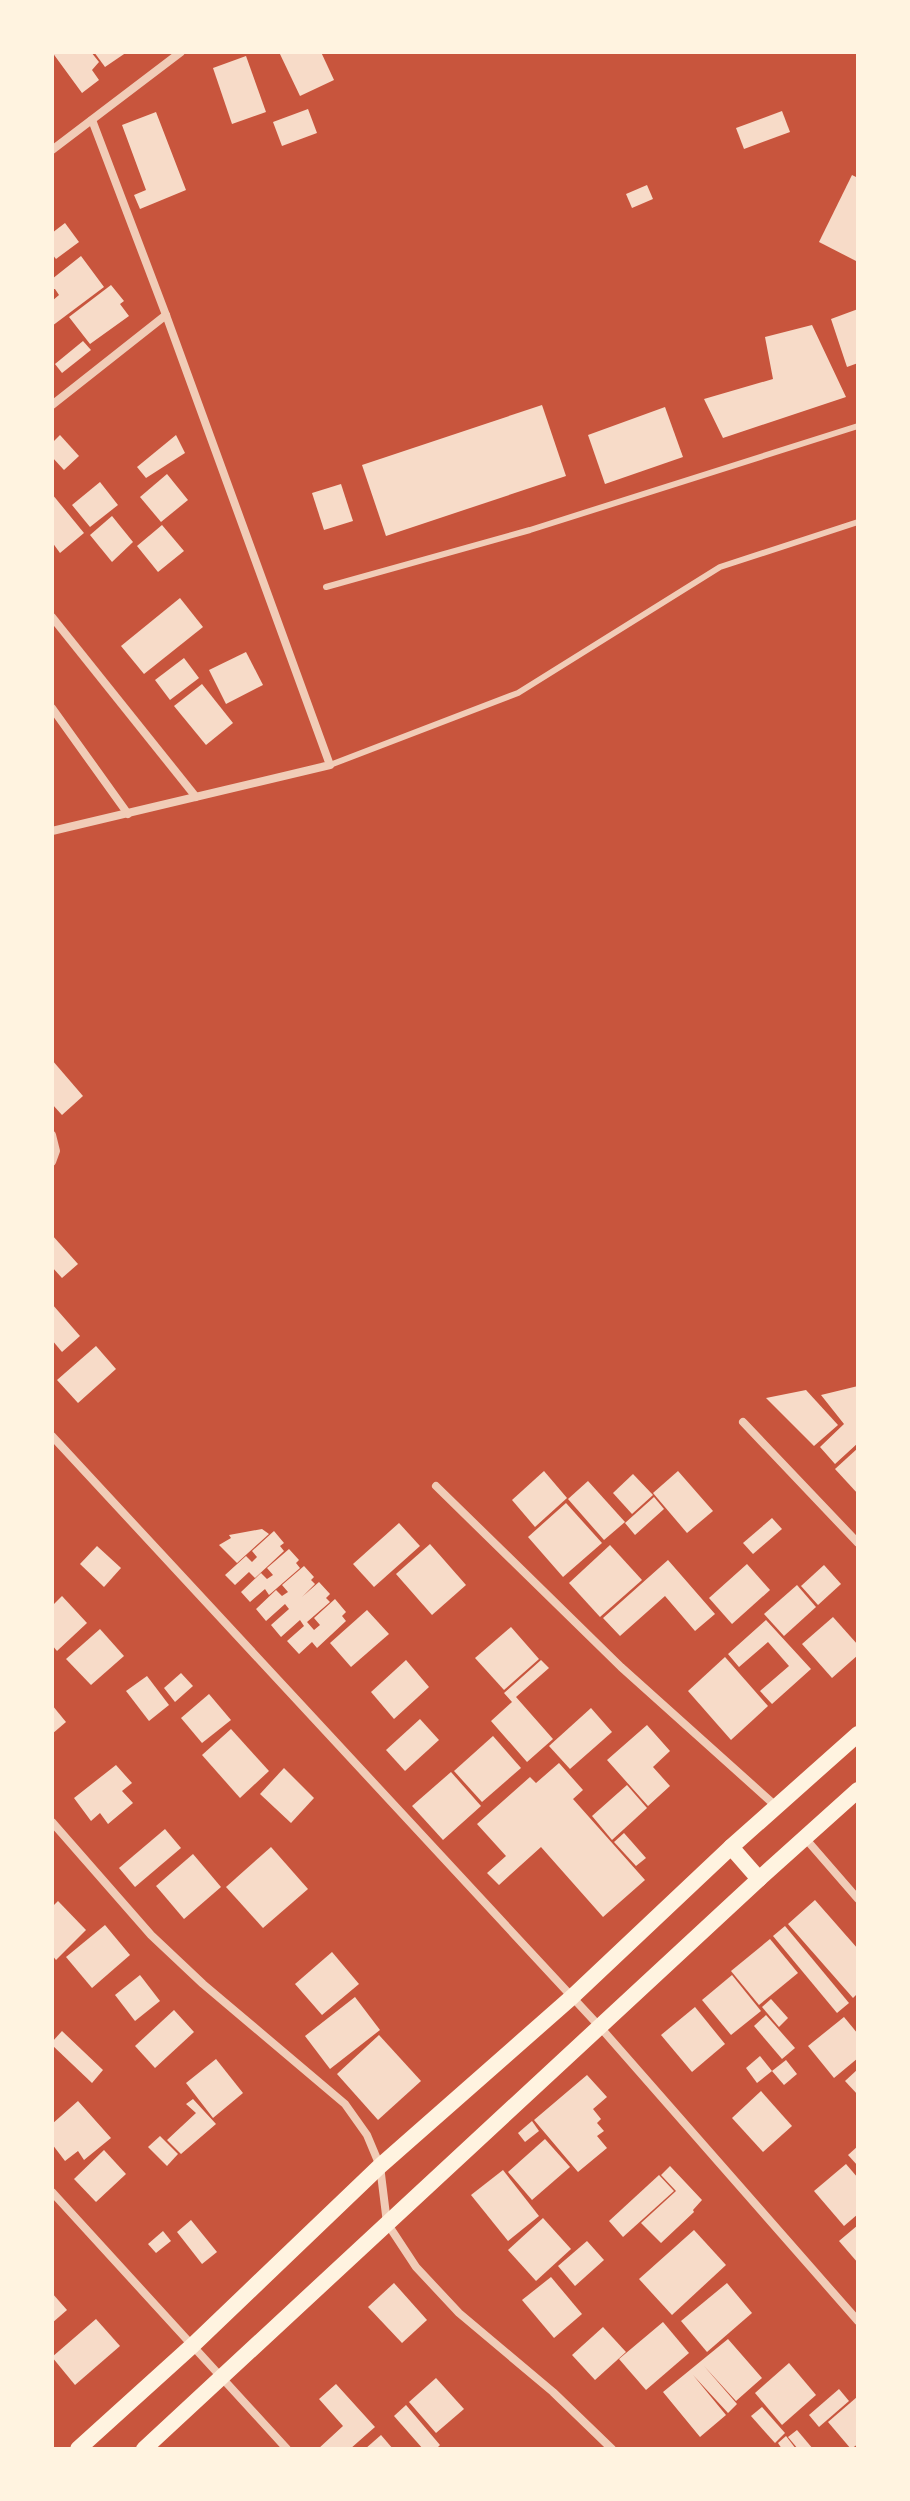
<svg xmlns="http://www.w3.org/2000/svg" width="910" height="2501" viewBox="0 0 910 2501" font-family="Cabin,sans-serif">
<rect width="100%" height="100%" fill="#c8553d"/>
<!-- building -->
<g fill="#f7dbc8">
<path d="M52,52H91L99,62L92,70L99,80L82,93Z"/>
<path d="M94,52H127L105,67Z"/>
<path d="M279,52H321L334,80L300,96Z"/>
<path d="M246,56L266,112L232,124L213,68Z"/>
<path d="M308,109L317,133L282,146L273,122Z"/>
<path d="M782,111L790,132L744,149L736,128Z"/>
<path d="M156,112L186,190L140,209L134,195L146,190L122,125Z"/>
<path d="M852,175L858,178V262L819,242Z"/>
<path d="M647,185L653,199L632,208L626,194Z"/>
<path d="M65,223L79,242L56,259L52,254V233Z"/>
<path d="M81,256L104,287L52,326V301L59,295L55,289H52V279Z"/>
<path d="M111,285L124,301L120,304L129,316L90,344L69,317Z"/>
<path d="M858,309V363L847,367L831,319Z"/>
<path d="M812,325L846,397L723,438L704,399L773,379L765,337Z"/>
<path d="M83,341L91,350L62,373L55,364Z"/>
<path d="M542,405L566,476L386,536L362,465Z"/>
<path d="M665,407L683,457L605,484L588,435Z"/>
<path d="M60,435L79,456L64,470L52,457V443Z"/>
<path d="M176,435L185,453L146,478L137,467Z"/>
<path d="M167,474L188,500L161,522L140,497Z"/>
<path d="M100,482L118,505L90,527L72,505Z"/>
<path d="M341,484L353,521L324,530L312,493Z"/>
<path d="M52,494L84,533L60,553L52,542Z"/>
<path d="M112,516L133,542L112,562L90,535Z"/>
<path d="M162,525L184,551L158,572L137,546Z"/>
<path d="M180,598L203,627L144,674L121,646Z"/>
<path d="M246,652L263,685L226,704L209,670Z"/>
<path d="M184,658L199,678L170,700L155,680Z"/>
<path d="M202,684L233,723L206,745L174,706Z"/>
<path d="M52,1060L83,1096L62,1115L52,1104Z"/>
<path d="M52,1235L78,1264L62,1278L52,1267Z"/>
<path d="M52,1304L80,1336L62,1352L52,1340Z"/>
<path d="M96,1346L116,1369L78,1403L57,1380Z"/>
<path d="M858,1386V1443L835,1464L820,1447L844,1424L821,1395Z"/>
<path d="M806,1390L838,1425L814,1446L766,1398Z"/>
<path d="M858,1448V1494L835,1469Z"/>
<path d="M544,1471L567,1498L535,1527L512,1500Z"/>
<path d="M678,1471L713,1511L687,1533L653,1493Z"/>
<path d="M633,1474L653,1495L632,1514L613,1493Z"/>
<path d="M588,1481L625,1522L604,1540L568,1499Z"/>
<path d="M654,1497L664,1509L635,1535L625,1523Z"/>
<path d="M566,1503L602,1543L563,1577L528,1537Z"/>
<path d="M772,1518L782,1529L753,1554L743,1543Z"/>
<path d="M399,1523L420,1546L374,1587L353,1564Z"/>
<path d="M262,1529L269,1534L237,1563L219,1545L231,1538L229,1535Z"/>
<path d="M274,1531L284,1543L280,1546L284,1551L255,1578L249,1572L235,1585L225,1575L246,1556L252,1562L257,1557L252,1551Z"/>
<path d="M430,1544L466,1585L432,1615L396,1574Z"/>
<path d="M610,1545L642,1580L600,1617L569,1583Z"/>
<path d="M97,1546L121,1568L104,1587L80,1564Z"/>
<path d="M289,1549L299,1560L296,1563L300,1568L269,1595L265,1589L250,1602L241,1592L261,1573L267,1579L273,1575L267,1568Z"/>
<path d="M668,1560L715,1614L695,1631L665,1596L620,1636L603,1618Z"/>
<path d="M747,1564L770,1590L732,1624L709,1598Z"/>
<path d="M824,1565L841,1584L818,1605L801,1586Z"/>
<path d="M304,1566L314,1577L311,1580L315,1584L302,1597L319,1582L330,1594L326,1598L330,1602L307,1622L314,1630L320,1625L314,1618L335,1599L346,1612L342,1616L346,1621L317,1648L312,1642L299,1654L287,1641L304,1626L300,1620L281,1637L271,1625L289,1609L285,1604L266,1621L256,1609L276,1590L282,1596L288,1592L282,1585Z"/>
<path d="M797,1585L816,1607L784,1636L764,1614Z"/>
<path d="M62,1596L87,1623L57,1651L52,1645V1606Z"/>
<path d="M367,1610L389,1634L351,1667L330,1643Z"/>
<path d="M833,1617L858,1645V1655L832,1678L802,1644Z"/>
<path d="M766,1620L811,1669L772,1704L760,1691L789,1666L768,1642L739,1667L728,1654Z"/>
<path d="M511,1627L539,1659L504,1690L475,1658Z"/>
<path d="M100,1629L124,1656L91,1685L66,1659Z"/>
<path d="M725,1657L768,1706L731,1740L688,1691Z"/>
<path d="M406,1660L429,1687L394,1719L371,1692Z"/>
<path d="M541,1660L549,1668L516,1697L553,1739L527,1762L491,1721L512,1702L504,1693Z"/>
<path d="M181,1673L193,1686L175,1702L164,1688Z"/>
<path d="M147,1676L169,1705L149,1721L126,1691Z"/>
<path d="M209,1694L231,1720L202,1743L181,1718Z"/>
<path d="M52,1705L66,1722L52,1734Z"/>
<path d="M591,1708L612,1732L570,1769L549,1746Z"/>
<path d="M420,1719L439,1740L405,1771L386,1750Z"/>
<path d="M647,1725L670,1751L653,1767L670,1786L648,1806L607,1760Z"/>
<path d="M231,1729L269,1771L240,1798L202,1755Z"/>
<path d="M493,1736L521,1768L482,1802L454,1771Z"/>
<path d="M559,1763L583,1790L573,1799L645,1880L603,1917L541,1847L499,1885L487,1873L506,1856L477,1824L530,1777L536,1783Z"/>
<path d="M116,1765L132,1783L122,1791L133,1803L108,1824L100,1813L91,1821L74,1798Z"/>
<path d="M284,1768L314,1798L291,1823L260,1794Z"/>
<path d="M451,1772L481,1806L443,1840L412,1806Z"/>
<path d="M627,1785L647,1808L612,1840L592,1816Z"/>
<path d="M165,1829L181,1848L135,1887L119,1868Z"/>
<path d="M624,1833L646,1858L636,1866L614,1842Z"/>
<path d="M271,1847L308,1889L263,1928L226,1887Z"/>
<path d="M193,1854L221,1887L184,1919L156,1886Z"/>
<path d="M815,1900L858,1949V1993L853,1998L788,1924Z"/>
<path d="M58,1901L86,1930L56,1960L52,1955V1907Z"/>
<path d="M105,1925L130,1955L92,1988L66,1957Z"/>
<path d="M785,1926L849,2003L837,2013L773,1936Z"/>
<path d="M770,1939L798,1973L759,2005L731,1971Z"/>
<path d="M332,1952L359,1984L322,2015L295,1984Z"/>
<path d="M140,1975L160,2001L135,2021L115,1995Z"/>
<path d="M732,1975L761,2011L731,2035L702,2000Z"/>
<path d="M355,1997L380,2030L330,2069L305,2036Z"/>
<path d="M771,1999L788,2018L779,2027L762,2007Z"/>
<path d="M695,2007L725,2044L692,2072L661,2035Z"/>
<path d="M174,2010L194,2032L155,2068L135,2046Z"/>
<path d="M766,2015L795,2048L782,2059L754,2026Z"/>
<path d="M844,2017L858,2034V2058L834,2078L808,2046Z"/>
<path d="M62,2031L103,2070L92,2083L52,2045V2042Z"/>
<path d="M379,2035L421,2081L378,2120L337,2074Z"/>
<path d="M760,2056L772,2071L757,2083L746,2068Z"/>
<path d="M216,2059L243,2093L213,2118L186,2083Z"/>
<path d="M786,2060L797,2074L784,2085L772,2071Z"/>
<path d="M858,2069V2095L845,2081Z"/>
<path d="M587,2075L607,2097L593,2109L601,2119L597,2123L604,2131L597,2136L607,2148L578,2172L534,2120Z"/>
<path d="M761,2091L792,2126L763,2152L732,2118Z"/>
<path d="M193,2099L216,2124L181,2154L167,2140L196,2113L186,2104Z"/>
<path d="M78,2101L111,2138L84,2160L78,2151L65,2161L52,2144V2124Z"/>
<path d="M532,2121L539,2131L525,2142L518,2133Z"/>
<path d="M160,2136L178,2154L167,2166L148,2147Z"/>
<path d="M545,2139L570,2167L532,2200L508,2172Z"/>
<path d="M858,2146V2166L848,2155Z"/>
<path d="M104,2150L126,2174L96,2202L74,2179Z"/>
<path d="M846,2164L858,2178V2214L844,2226L814,2191Z"/>
<path d="M670,2166L702,2200L693,2210L694,2212L661,2243L641,2223L676,2191L661,2175Z"/>
<path d="M503,2170L539,2216L508,2241L471,2195Z"/>
<path d="M659,2175L674,2191L623,2237L609,2221Z"/>
<path d="M543,2218L571,2249L536,2281L508,2250Z"/>
<path d="M191,2220L217,2252L202,2264L177,2232Z"/>
<path d="M858,2225V2263L839,2241Z"/>
<path d="M694,2230L726,2265L672,2315L639,2279Z"/>
<path d="M163,2231L171,2241L156,2253L148,2244Z"/>
<path d="M587,2241L604,2260L575,2286L558,2266Z"/>
<path d="M551,2277L582,2314L554,2338L522,2300Z"/>
<path d="M394,2283L427,2320L402,2343L368,2307Z"/>
<path d="M727,2283L752,2313L707,2352L681,2321Z"/>
<path d="M52,2293L67,2310L52,2323Z"/>
<path d="M96,2319L120,2346L75,2385L52,2357Z"/>
<path d="M663,2322L689,2353L646,2390L619,2359Z"/>
<path d="M603,2327L626,2352L595,2380L572,2355Z"/>
<path d="M728,2339L762,2378L736,2401L704,2366L737,2404L728,2413L693,2375L726,2415L700,2437L663,2392Z"/>
<path d="M789,2363L816,2395L782,2425L755,2393Z"/>
<path d="M436,2378L464,2409L436,2433L409,2402Z"/>
<path d="M336,2384L375,2427L350,2449H318L343,2426L319,2399Z"/>
<path d="M839,2389L849,2401L819,2427L809,2415Z"/>
<path d="M857,2397L858,2444L851,2449L828,2422Z"/>
<path d="M406,2405L440,2445L436,2449H423L394,2416Z"/>
<path d="M762,2407L785,2433L775,2443L751,2416Z"/>
<path d="M797,2430L813,2449H798L788,2437Z"/>
<path d="M381,2435L393,2449H365Z"/>
<path d="M786,2436L796,2449H782L778,2443Z"/>
</g>
<g fill="none" stroke-linecap="round" stroke-linejoin="round">
<!-- service -->
<g stroke="#f1ccb7" stroke-width="6">
<path d="M326,587L530,530L858,426"/>
<path d="M330,765L518,693L720,567L858,522"/>
</g>
<!-- minor -->
<g stroke="#f1ccb7" stroke-width="8">
<path d="M52,150L181,52"/>
<path d="M52,405L166,315"/>
<path d="M52,617L196,797"/>
<path d="M52,708L128,814"/>
<path d="M52,831L330,765L166,315L92,120"/>
<path d="M52,1135L56,1151L52,1162"/>
<path d="M743,1422L858,1543"/>
<path d="M52,1436L600,2027L858,2321"/>
<path d="M436,1486L621,1667L777,1807"/>
<path d="M52,1822L151,1935L203,1984L345,2104L367,2135L380,2166L387,2223L416,2267L459,2313L553,2392L612,2449"/>
<path d="M805,1838L858,1899"/>
<path d="M52,2192L287,2449"/>
</g>
<!-- secondary -->
<g stroke="#fff3e0" stroke-width="16">
<path d="M731,1847L759,1879"/>
<path d="M78,2449L193,2345L380,2166L572,1997L731,1847L858,1734"/>
<path d="M144,2449L759,1879L858,1790"/>
</g>
</g>
<!-- border -->
<rect width="910" height="2501" fill="none" stroke="#fff3e0" stroke-width="108"/>
</svg>
